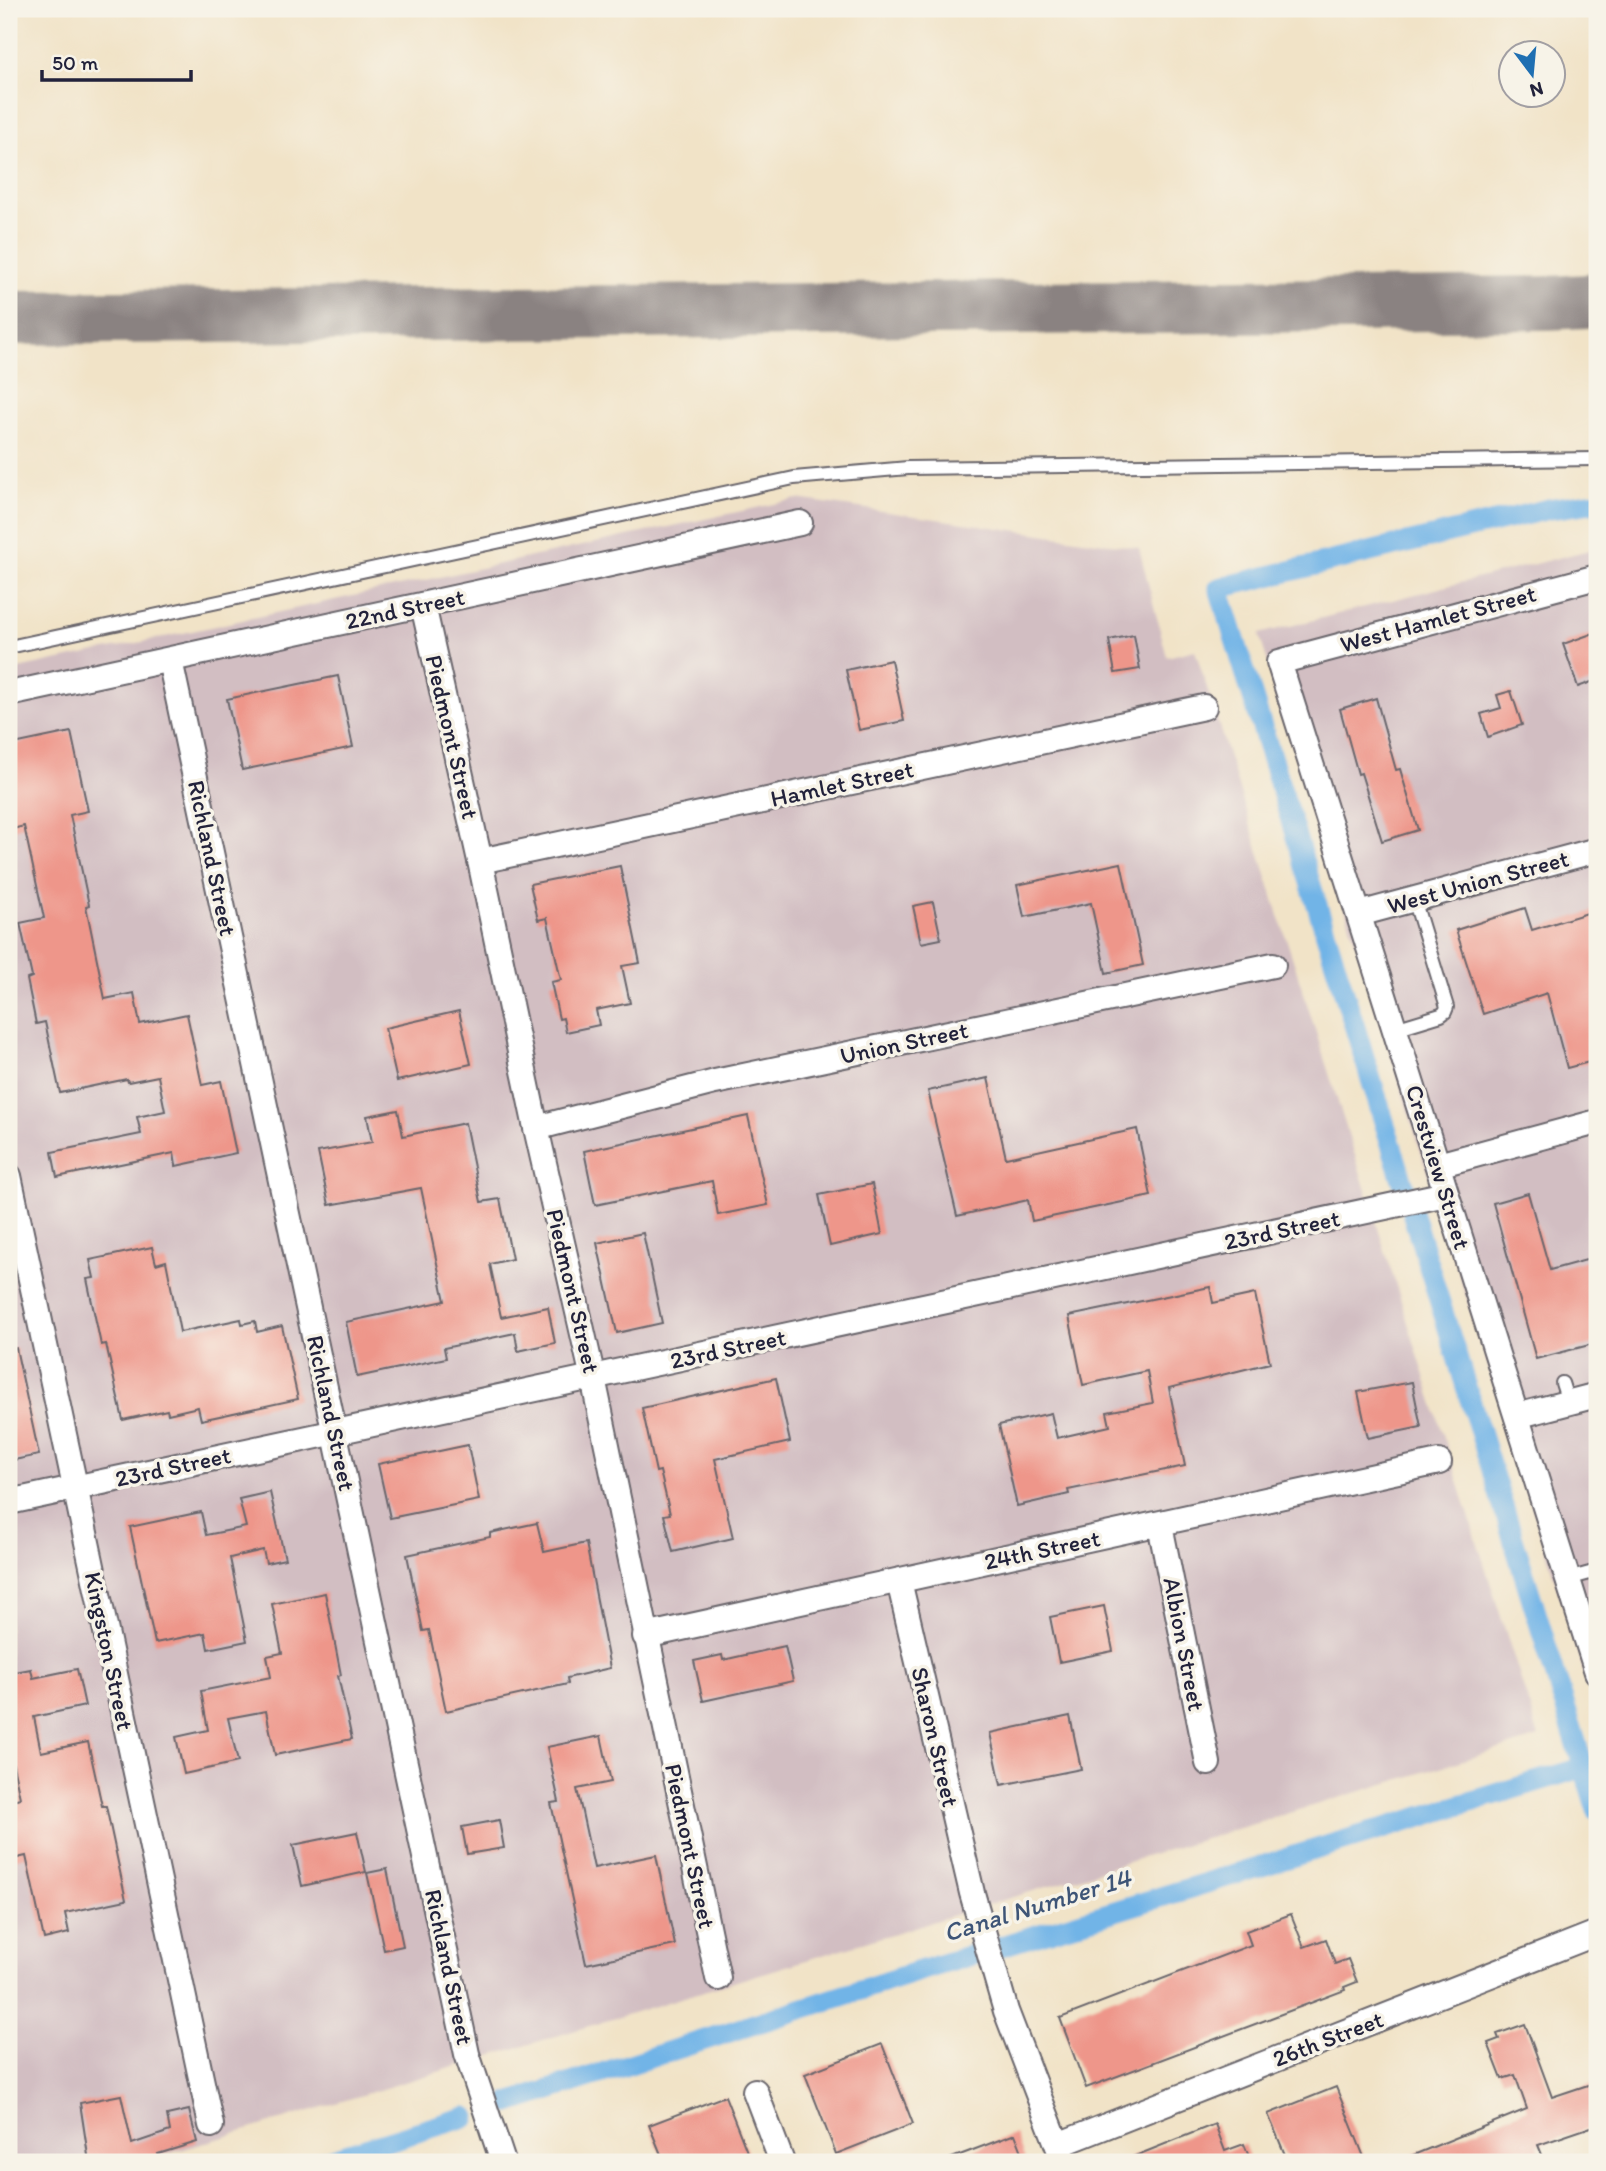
<svg xmlns="http://www.w3.org/2000/svg" width="1606" height="2171" viewBox="0 0 1606 2171" font-family="Itim,sans-serif">
<rect width="100%" height="100%" fill="#f7f3e8"/>
<filter id="ink" filterUnits="userSpaceOnUse"><feTurbulence type="fractalNoise" baseFrequency=".0143" numOctaves="2"/><feDisplacementMap in="SourceGraphic" scale="14" xChannelSelector="R" yChannelSelector="G"/><feConvolveMatrix kernelMatrix="1 2 1 2 8 2 1 2 1" color-interpolation-filters="sRGB"/></filter>
<filter id="wash" filterUnits="userSpaceOnUse"><feTurbulence type="fractalNoise" baseFrequency=".00686" numOctaves="4" result="noise"/><feDisplacementMap in="SourceGraphic" scale="28" xChannelSelector="R" yChannelSelector="G"/><feGaussianBlur stdDeviation="1.57" result="paint"/><feColorMatrix in="noise" values="0 0 0 0 0 0 0 0 0 0 0 0 0 0 0 0 0 1.4 0 .05"/><feComposite in="paint" operator="in"/></filter>
<g filter="url(#wash)">
<rect width="100%" height="100%" fill="#f1e3c7"/>
<!-- industrial -->
<g fill="#d2bec2">
<path d="M797,499L1139,548L1167,657L1195,650L1539,1737L142,2162H9V671Z"/>
<path d="M1597,548V1715L1259,634Z"/>
</g>
<g fill="none" stroke-linecap="round" stroke-linejoin="round">
<!-- canal -->
<g stroke="#71b4e7" stroke-width="21">
<path d="M1597,502L1549,509L1219,588L1597,1810"/>
<path d="M509,2103L913,1973L1584,1767"/>
<path d="M320,2162L466,2117"/>
</g>
<!-- taxiway -->
<path stroke="#8a8281" stroke-width="54" d="M9,318L1547,303L1588,301L1597,298"/>
</g>
<g id="blocks">
<!-- building -->
<g fill="#ee968a">
<path d="M1597,632V680L1578,687L1563,644Z"/>
<path d="M1134,635L1140,669L1115,673L1109,640Z"/>
<path d="M891,660L904,721L859,730L846,670Z"/>
<path d="M338,676L353,747L242,770L227,699Z"/>
<path d="M1511,691L1522,725L1488,737L1481,714L1501,708L1497,695Z"/>
<path d="M1376,698L1396,770L1400,769L1418,830L1382,841L1361,773L1358,774L1340,709Z"/>
<path d="M71,732L88,811L70,815L89,905L86,906L105,999L134,993L140,1024L187,1014L202,1085L221,1081L236,1153L176,1166L174,1153L57,1177L52,1152L141,1134L137,1117L165,1111L158,1076L128,1082L127,1079L60,1093L45,1022L36,1024L27,979L32,977L20,923L44,918L24,826L9,830V745Z"/>
<path d="M1121,863L1143,965L1106,973L1091,903L1024,917L1017,885Z"/>
<path d="M620,866L640,963L622,966L630,1003L596,1010L599,1025L566,1032L563,1018L559,1019L551,982L561,980L547,918L538,920L530,884Z"/>
<path d="M933,902L941,939L921,943L913,906Z"/>
<path d="M1525,908L1532,930L1597,910V1060L1567,1068L1547,993L1483,1014L1456,930Z"/>
<path d="M459,1011L471,1064L397,1081L385,1028Z"/>
<path d="M988,1078L1006,1158L1137,1129L1151,1196L1032,1221L1028,1200L957,1216L928,1091Z"/>
<path d="M398,1110L403,1136L465,1123L481,1202L500,1199L512,1259L490,1264L501,1317L548,1307L555,1343L518,1351L515,1333L444,1348L446,1358L357,1377L346,1322L445,1301L421,1188L329,1205L318,1152L372,1142L367,1116Z"/>
<path d="M748,1116L768,1205L718,1215L712,1181L595,1205L584,1151Z"/>
<path d="M872,1184L882,1234L830,1246L819,1195Z"/>
<path d="M1528,1193L1550,1270L1597,1257V1343L1536,1359L1493,1203Z"/>
<path d="M643,1233L662,1323L617,1333L597,1243Z"/>
<path d="M152,1247L156,1264L166,1261L180,1332L241,1319L242,1324L255,1321L257,1332L282,1326L298,1399L201,1420L198,1407L168,1414L167,1410L123,1420L106,1344L101,1345L87,1279L94,1278L90,1260Z"/>
<path d="M1210,1287L1213,1303L1255,1294L1270,1363L1169,1388L1185,1466L1068,1490L1069,1494L1017,1506L999,1425L1051,1413L1057,1438L1110,1426L1107,1412L1153,1403L1147,1371L1083,1385L1069,1316Z"/>
<path d="M16,1348L39,1455L9,1461V1349Z"/>
<path d="M776,1378L790,1442L715,1459L733,1538L673,1552L664,1515L670,1514L660,1471L656,1472L642,1408Z"/>
<path d="M1412,1382L1421,1427L1368,1438L1358,1392Z"/>
<path d="M468,1445L479,1500L390,1518L378,1464Z"/>
<path d="M270,1492L285,1559L266,1563L263,1550L230,1558L247,1641L208,1649L205,1633L155,1643L130,1527L201,1512L206,1535L246,1527L239,1499Z"/>
<path d="M537,1523L544,1552L586,1543L610,1668L567,1678L568,1684L446,1711L429,1630L423,1631L407,1555L490,1537V1533Z"/>
<path d="M325,1593L341,1675L338,1676L352,1739L275,1755L266,1711L228,1718L238,1762L184,1774L176,1737L208,1730L201,1691L271,1677L267,1656L282,1653L272,1604Z"/>
<path d="M1104,1606L1113,1651L1059,1662L1050,1617Z"/>
<path d="M785,1646L793,1681L703,1701L694,1661L722,1655L723,1660Z"/>
<path d="M31,1669L33,1678L77,1669L85,1706L34,1717L41,1752L88,1742L102,1806H106L126,1900L65,1913L69,1933L44,1939L26,1856L9,1860V1801L20,1798L9,1746V1673Z"/>
<path d="M1070,1716L1081,1769L1001,1785L990,1733Z"/>
<path d="M601,1736L611,1782L577,1789L594,1868L656,1855L675,1945L586,1964L551,1803L559,1802L547,1747Z"/>
<path d="M499,1820L504,1848L467,1854L462,1827Z"/>
<path d="M357,1832L366,1872L302,1886L293,1845Z"/>
<path d="M387,1869L403,1946L384,1950L367,1873Z"/>
<path d="M1291,1914L1304,1947L1326,1939L1335,1964L1348,1959L1357,1982L1344,1987L1345,1990L1086,2088L1060,2018L1251,1945L1246,1931Z"/>
<path d="M1525,2024L1552,2097L1597,2082V2125L1538,2145L1545,2162H1396L1527,2109L1515,2075L1502,2079L1488,2043L1499,2039L1497,2034Z"/>
<path d="M882,2044L913,2124L836,2154L805,2074Z"/>
<path d="M1336,2087L1366,2162H1288L1268,2114Z"/>
<path d="M121,2095L132,2144L170,2131L167,2115L189,2110L197,2142L158,2154L159,2157L142,2162H89L80,2103Z"/>
<path d="M725,2096L751,2162H664L649,2125Z"/>
<path d="M1215,2124L1225,2151L1244,2144L1251,2162H1120Z"/>
<path d="M1015,2134L1026,2162H945L944,2161Z"/>
</g>
</g>
</g>
<g filter="url(#ink)">
<use href="#blocks" fill-opacity="0" stroke="#6a666c" stroke-width="2"/>
<g fill="none" stroke-linecap="round" stroke-linejoin="round">
<defs>
<g id="lane">
<path d="M9,647L794,478L908,468L1597,459"/>
<path d="M1395,1029L1441,1015L1445,1012L1447,1007L1414,899"/>
<path d="M1562,1383L1568,1402"/>
<path d="M1568,1579L1597,1571"/>
</g>
<g id="street">
<path d="M1597,577L1279,662L1597,1672"/>
<path d="M423,605L480,861L536,1128L593,1378L718,1978"/>
<path d="M170,660L467,2054L503,2162"/>
<path d="M9,694L800,523"/>
<path d="M480,861L1204,707"/>
<path d="M1359,914L1597,850"/>
<path d="M536,1128L715,1082L1273,965"/>
<path d="M1438,1165L1597,1122"/>
<path d="M9,1176L211,2125"/>
<path d="M1517,1416L1597,1395"/>
<path d="M9,1502L1446,1194"/>
<path d="M1160,1525L1208,1763"/>
<path d="M899,1581L972,1893L1006,2011L1064,2162"/>
<path d="M645,1636L1439,1462"/>
<path d="M755,2091L782,2162"/>
<path d="M1058,2145L1597,1933"/>
</g>
</defs>
<!-- lane casing -->
<use href="#lane" stroke="#6a666c" stroke-width="16"/>
<!-- street casing -->
<use href="#street" stroke="#6a666c" stroke-width="28"/>
<!-- lane -->
<use href="#lane" stroke="#fff" stroke-width="12"/>
<!-- street -->
<use href="#street" stroke="#fff" stroke-width="24"/>
</g>
</g>
<g text-anchor="middle" stroke-width="7" stroke-linejoin="round" paint-order="stroke">
<!-- street labels -->
<g font-size="24" fill="#22223b" stroke="#f7f3e8">
<text transform="translate(405 609) rotate(-12)" y="8">22nd Street</text>
<text transform="translate(1438 619) rotate(-15)" y="8">West Hamlet Street</text>
<text transform="translate(452 737) rotate(77)" y="8">Piedmont Street</text>
<text transform="translate(842 784) rotate(-12)" y="8">Hamlet Street</text>
<text transform="translate(212 858) rotate(78)" y="8">Richland Street</text>
<text transform="translate(1478 882) rotate(-15)" y="8">West Union Street</text>
<text transform="translate(904 1043) rotate(-12)" y="8">Union Street</text>
<text transform="translate(1438 1167) rotate(73)" y="8">Crestview Street</text>
<text transform="translate(1282 1230) rotate(-12)" y="8">23rd Street</text>
<text transform="translate(573 1291) rotate(77)" y="8">Piedmont Street</text>
<text transform="translate(728 1349) rotate(-12)" y="8">23rd Street</text>
<text transform="translate(331 1413) rotate(78)" y="8">Richland Street</text>
<text transform="translate(173 1467) rotate(-12)" y="8">23rd Street</text>
<text transform="translate(1042 1550) rotate(-12)" y="8">24th Street</text>
<text transform="translate(1184 1644) rotate(79)" y="8">Albion Street</text>
<text transform="translate(109 1651) rotate(78)" y="8">Kingston Street</text>
<text transform="translate(935 1737) rotate(77)" y="8">Sharon Street</text>
<text transform="translate(690 1846) rotate(78)" y="8">Piedmont Street</text>
<text transform="translate(449 1967) rotate(78)" y="8">Richland Street</text>
<text transform="translate(1328 2039) rotate(-21)" y="8">26th Street</text>
</g>
<!-- water labels -->
<g font-size="26" font-style="italic" fill="#3e5577" stroke="#f7f3e8">
<text transform="translate(1037 1905) rotate(-17)" y="9">Canal Number 14</text>
</g>
</g>
<!-- margin -->
<rect width="1606" height="2171" fill="none" stroke="#f7f3e8" stroke-width="35"/>
<!-- north arrow -->
<g transform="translate(1532 74) rotate(164)"><circle r="33" fill="#f7f3e8" stroke="#a29fa3" stroke-width="2"/>
<path d="M0-5L12 26L0 18L-12 26Z" fill="#1f6fb2"/>
<text y="-10" font-size="19" font-weight="bold" text-anchor="middle" fill="#22223b">N</text>
</g>
<!-- scale -->
<path d="M42 70v10h149v-10" fill="none" stroke="#22223b" stroke-width="3.5"/>
<text x="52" y="70" font-size="21" fill="#22223b" stroke="#f7f3e8" stroke-width="5" paint-order="stroke">50 m</text>
</svg>
